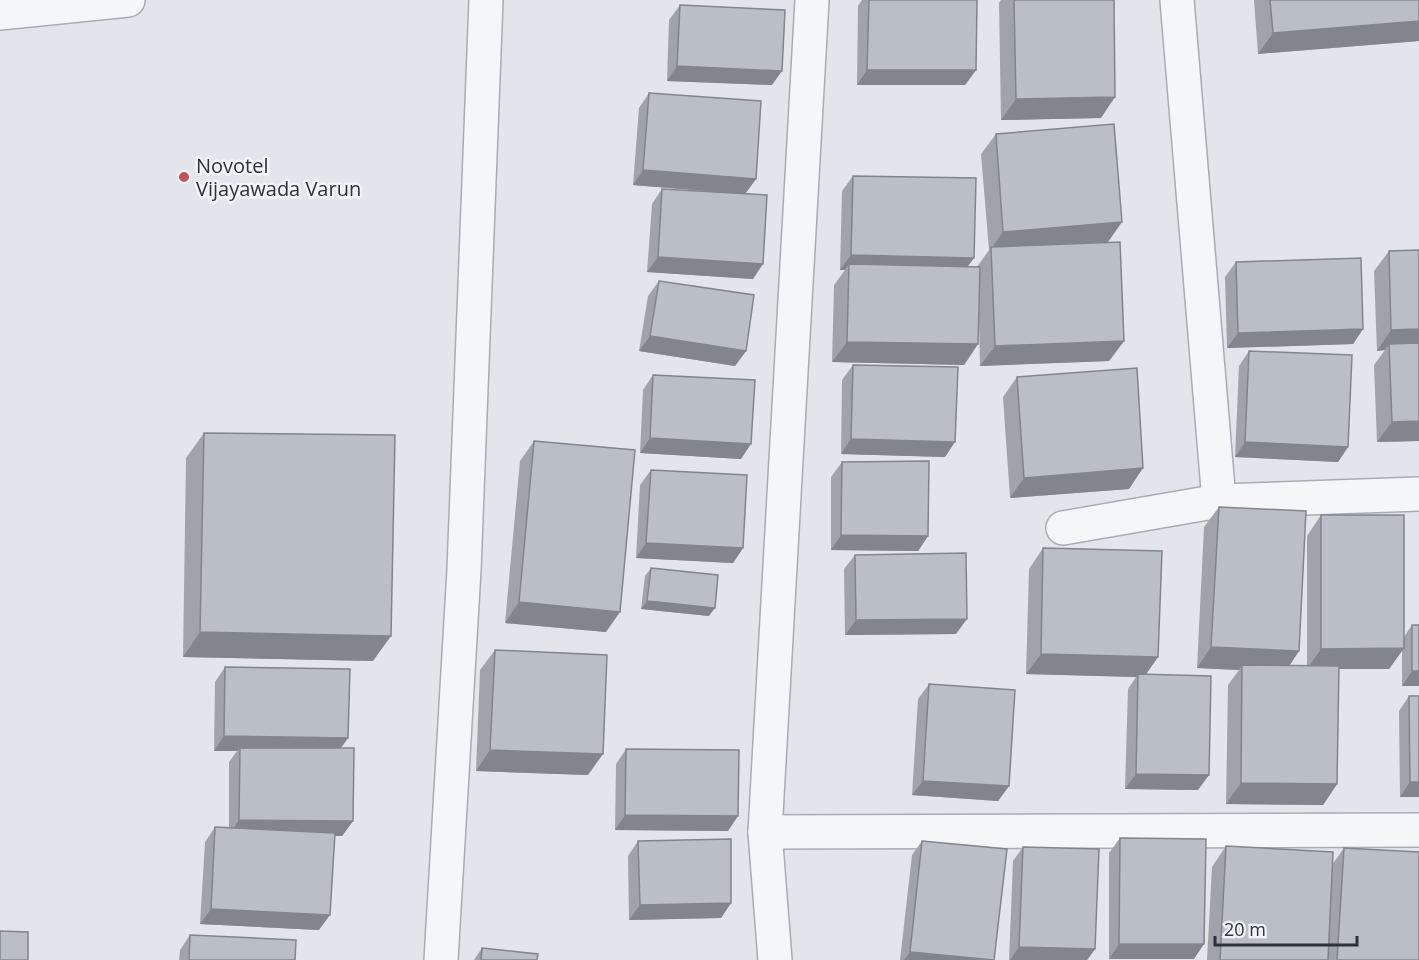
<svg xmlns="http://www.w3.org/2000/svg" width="1419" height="960" viewBox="0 0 1419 960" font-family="'Open Sans',sans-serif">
<rect width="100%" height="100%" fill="#e3e5ea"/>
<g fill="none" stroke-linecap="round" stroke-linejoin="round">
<defs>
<g id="minor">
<path d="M1177,0L1219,501"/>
<path d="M1063,528L1219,501L1419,494"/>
<path d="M765,832L1419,830"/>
<path d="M441,960L464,570L486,0"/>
<path d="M775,960L765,832L812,0"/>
</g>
<path id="tertiary" d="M0,13L128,0"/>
</defs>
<!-- minor casing -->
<use href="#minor" stroke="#a8acb4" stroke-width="36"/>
<!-- tertiary casing -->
<use href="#tertiary" stroke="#a8acb4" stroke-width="36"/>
<!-- minor -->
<use href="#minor" stroke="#f5f6f8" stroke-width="33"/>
<!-- tertiary -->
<use href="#tertiary" stroke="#f5f6f8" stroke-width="33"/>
</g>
<!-- wall -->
<g fill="#a0a3aa">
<path d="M862,0H977L976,70L965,85H857L858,6Z"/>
<path d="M1001,0H1114L1101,118L1001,120L999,3Z"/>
<path d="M1254,0H1419V41L1258,54Z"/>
<path d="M680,5L772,85L667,81L669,20Z"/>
<path d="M649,93L756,179L745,194L753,279L647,272L652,204L662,189L725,193L633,185L639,108Z"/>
<path d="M996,134L1107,242L1124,341L1109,361L980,366L979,322L978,344L964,365L832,362L834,285L845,270H840L842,191L853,176L974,258L967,267H977L989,250L981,154Z"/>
<path d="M1419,250V441L1377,442L1374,365L1385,350L1377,351L1374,271L1389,251Z"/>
<path d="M1236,262L1363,329L1353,344L1227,348L1225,277Z"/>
<path d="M659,281L746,351L735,366L639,351L648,296Z"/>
<path d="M1249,351L1348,447L1338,462L1235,457L1239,366Z"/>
<path d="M853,365L945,457L841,454L842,380Z"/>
<path d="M653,375L741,459L640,453L643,390Z"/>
<path d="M1017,377L1129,489L1010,498L1003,397Z"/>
<path d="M204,433L373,661L183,657L186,458Z"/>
<path d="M534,441L606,632L505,623L520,461Z"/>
<path d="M842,462L928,536L918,551L831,550V477Z"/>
<path d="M651,470L743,548L733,563L636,558L640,485Z"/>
<path d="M1219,507L1299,651L1290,665H1307V536L1321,515L1404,637L1412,625H1419V686H1402V651L1389,669H1339L1337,784L1323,805L1226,804L1228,685L1239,670L1197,668L1204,527Z"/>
<path d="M1043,548L1158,657L1146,674L1198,790L1125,789L1128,689L1136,677L1026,674L1029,569Z"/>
<path d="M855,555L956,634L845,635L844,569Z"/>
<path d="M651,568L709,616L641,609L645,576Z"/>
<path d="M495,650L588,775L476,771L480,670Z"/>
<path d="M225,667L348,738L341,748L353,821L342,836H334L319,930L200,924L205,842L215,827L229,828V762L237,751H214L215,682Z"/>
<path d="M929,684L1009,786L998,801L912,795L918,699Z"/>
<path d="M1409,696H1419V797H1400L1399,711Z"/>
<path d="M626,749L728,831L615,830L616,764Z"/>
<path d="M1120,838L1194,959H1109V853Z"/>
<path d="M638,841L731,903L721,918L629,920L628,856Z"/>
<path d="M922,841L994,960H900L912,855Z"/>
<path d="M1226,846L1332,865L1344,848L1419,960H1207L1212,867Z"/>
<path d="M1023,847L1095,949L1087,960H1009L1013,861Z"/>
<path d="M190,935L295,960H179L180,950Z"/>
<path d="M482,948L537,960H474Z"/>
</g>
<!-- shaded-wall -->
<g fill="#82858b">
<path d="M1419,21V41L1258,54L1273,33Z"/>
<path d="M677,66L782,71L772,85L667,81Z"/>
<path d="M867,70H976L965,85H857Z"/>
<path d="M1115,97L1101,118L1001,120L1016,99Z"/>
<path d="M643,170L756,179L745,194L633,185Z"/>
<path d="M1122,222L1108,242L991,249L1003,232Z"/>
<path d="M851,255L974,258L963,273L849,264L845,270H840Z"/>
<path d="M658,257L763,264L753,279L647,272Z"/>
<path d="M1363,329L1353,344L1227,348L1238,333Z"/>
<path d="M1419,329V349L1389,344L1385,350L1377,351L1391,330Z"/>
<path d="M650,336L746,351L735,366L639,351Z"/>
<path d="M1124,341L1109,361L980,366L995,346Z"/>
<path d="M847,342L978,344L964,365L832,362Z"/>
<path d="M1419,421V441L1377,442L1392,422Z"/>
<path d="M650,438L751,444L741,459L640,453Z"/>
<path d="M851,439L955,442L945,457L841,454Z"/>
<path d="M1245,442L1348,447L1338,462L1235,457Z"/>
<path d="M1143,468L1129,489L1010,498L1024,478Z"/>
<path d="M841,535L928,536L918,551L831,550Z"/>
<path d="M646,543L743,548L733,563L636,558Z"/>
<path d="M647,601L715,608L709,616L641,609Z"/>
<path d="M519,602L620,612L606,632L505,623Z"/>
<path d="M967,619L956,634L845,635L856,620Z"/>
<path d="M200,632L391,636L373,661L183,657Z"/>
<path d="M1211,647L1299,651L1285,672L1242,665L1239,670L1197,668Z"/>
<path d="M1404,648L1389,669H1307L1321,649Z"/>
<path d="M1041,654L1158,657L1144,677L1138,674L1136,677L1026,674Z"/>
<path d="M1412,671H1419V686H1402Z"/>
<path d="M224,736L348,738L337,753L240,748L237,751H214Z"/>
<path d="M490,750L603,754L588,775L476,771Z"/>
<path d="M1136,774L1209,775L1198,790L1125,789Z"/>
<path d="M923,781L1009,786L998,801L912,795Z"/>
<path d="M1410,782H1419V797H1400Z"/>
<path d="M1241,783L1337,784L1323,805L1226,804Z"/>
<path d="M625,815L738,816L728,831L615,830Z"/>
<path d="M239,820L353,821L342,836L229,835Z"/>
<path d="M731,903L721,918L629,920L640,905Z"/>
<path d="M211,909L330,915L319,930L200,924Z"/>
<path d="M1119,944H1204L1194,959H1109Z"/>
<path d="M1019,947L1095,949L1087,960H1010Z"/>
<path d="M910,952L987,960H904Z"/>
</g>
<!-- building -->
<g fill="#babec6" stroke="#82858b" stroke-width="1.5">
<path d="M869,0H977L976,70H867Z"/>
<path d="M1014,0H1114L1115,97L1016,99Z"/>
<path d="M1270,0H1419V21L1273,33Z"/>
<path d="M680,5L785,10L782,71L677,66Z"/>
<path d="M649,93L761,101L756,179L643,170Z"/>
<path d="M1114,124L1122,222L1003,232L996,134Z"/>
<path d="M853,176L976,178L974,258L851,255Z"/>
<path d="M662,189L767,195L763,264L658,257Z"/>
<path d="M1120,242L1124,341L995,346L991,247Z"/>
<path d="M1419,250V329L1391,330L1389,251Z"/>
<path d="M1361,258L1363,329L1238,333L1236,262Z"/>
<path d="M849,264L980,267L978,344L847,342Z"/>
<path d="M659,281L754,295L746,351L650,336Z"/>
<path d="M1419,343V421L1392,422L1389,344Z"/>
<path d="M1249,351L1352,355L1348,447L1245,442Z"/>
<path d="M853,365L958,367L955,442L851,439Z"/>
<path d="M1137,368L1143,468L1024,478L1017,377Z"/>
<path d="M653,375L755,380L751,444L650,438Z"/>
<path d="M204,433L395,435L391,636L200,632Z"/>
<path d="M534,441L635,450L620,612L519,602Z"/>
<path d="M929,461L928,536L841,535L842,462Z"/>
<path d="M651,470L747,475L743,548L646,543Z"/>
<path d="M1219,507L1306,511L1299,651L1211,647Z"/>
<path d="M1321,515H1404V648L1321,649Z"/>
<path d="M1043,548L1162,551L1158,657L1041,654Z"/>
<path d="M966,553L967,619L856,620L855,555Z"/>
<path d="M651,568L718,575L715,608L647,601Z"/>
<rect x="1412" y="625" width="7" height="46"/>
<path d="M495,650L607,655L603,754L490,750Z"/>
<path d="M1242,665L1339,666L1337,784L1241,783Z"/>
<path d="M225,667L350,669L348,738L224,736Z"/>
<path d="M1138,674L1211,676L1209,775L1136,774Z"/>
<path d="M929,684L1015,690L1009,786L923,781Z"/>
<path d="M1409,696H1419V782H1410Z"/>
<path d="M240,748H354L353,821L239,820Z"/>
<path d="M626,749L739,750L738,816L625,815Z"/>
<path d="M215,827L335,833L330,915L211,909Z"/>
<path d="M1120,838L1206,839L1204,944H1119Z"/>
<path d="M731,839V903L640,905L638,841Z"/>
<path d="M922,841L1007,849L994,960L910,952Z"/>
<path d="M1226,846L1333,852L1328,960H1220Z"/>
<path d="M1023,847L1099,849L1095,949L1019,947Z"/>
<path d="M1344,848L1419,852V960H1337Z"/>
<path d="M0,931L28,932V960H0Z"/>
<path d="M190,935L296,940L295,960H189Z"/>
<path d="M482,948L538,954L537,960H481Z"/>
</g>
<!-- markers -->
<circle fill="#c3545a" stroke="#f2f4f7" stroke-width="2" cx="184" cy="177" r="6"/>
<g text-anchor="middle" stroke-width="5" stroke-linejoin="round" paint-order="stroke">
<!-- poi labels -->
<g font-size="20" fill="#2c3240" stroke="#f2f4f7" text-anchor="start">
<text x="196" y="173">Novotel<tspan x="196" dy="23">Vijayawada Varun</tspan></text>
</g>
</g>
<!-- scale -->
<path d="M1215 936v9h142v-9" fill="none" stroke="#2c3240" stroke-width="3"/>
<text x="1224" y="936" font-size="18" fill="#2c3240" stroke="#f2f4f7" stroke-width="4.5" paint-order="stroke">20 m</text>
</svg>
